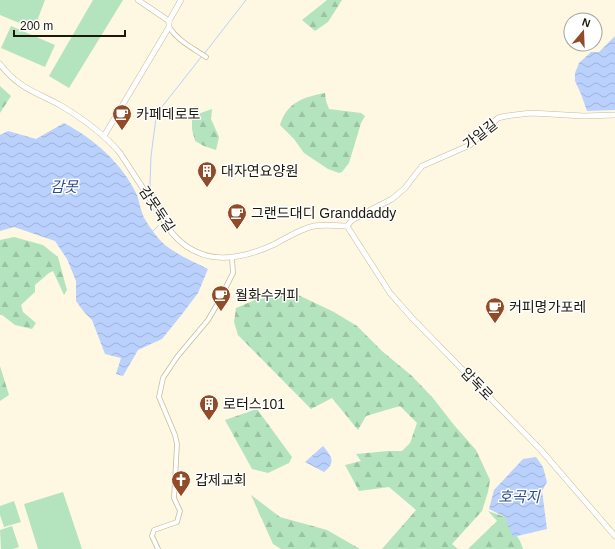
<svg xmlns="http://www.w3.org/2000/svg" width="615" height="549" viewBox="0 0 615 549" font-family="Arial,'Noto Sans KR',sans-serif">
<defs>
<pattern id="forest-firs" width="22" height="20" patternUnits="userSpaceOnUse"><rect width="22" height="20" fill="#b4e4be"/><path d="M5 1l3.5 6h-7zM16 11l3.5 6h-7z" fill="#9ac3a2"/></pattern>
<pattern id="water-waves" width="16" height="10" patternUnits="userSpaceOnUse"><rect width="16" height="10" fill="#bad1fd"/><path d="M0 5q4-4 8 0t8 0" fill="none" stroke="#9fb3d8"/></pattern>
</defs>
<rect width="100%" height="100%" fill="#fef7e1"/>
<!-- forest -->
<g fill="url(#forest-firs)">
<path d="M327,0H342L328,22L315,31L302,20Z"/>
<path d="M0,86L11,96L0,113Z"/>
<path d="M325,93L326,101L329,109L361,113L365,116L361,123L349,163L342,172L339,173L328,169L304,153L294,139L280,125C287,102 304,97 325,93Z"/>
<path d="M212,109L211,119L219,137L216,150L204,146L195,141L192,129V116Z"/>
<path d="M14,237L43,245L58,257L67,290L64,295L53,271L49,273L35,285V292L21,305L23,312L36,323L32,329L15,325L2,315H0V240Z"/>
<path d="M294,293L334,312L357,326L382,351L412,376L433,398L454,425L476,450L490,480L488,492L482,511L452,544L458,549H382L416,510L389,487L359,491L345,465L361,461L356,454L388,451H402L410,443L417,423L400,406L366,416L358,430L332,398L311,409L238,335L234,322L236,308L255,300Z"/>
<path d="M0,366L9,395L0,401Z"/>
<path d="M257,409L292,457L289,463L268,473L252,469L225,420Z"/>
<path d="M251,495L280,517L327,530L360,549H281L273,544Z"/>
<path d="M488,511L505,517L520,541L523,549H468L497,521Z"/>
</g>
<!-- pitch -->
<g fill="#b4e4be">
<path d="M0,0H45L34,29L0,15Z"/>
<path d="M93,0H123L69,88L49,76Z"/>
<path d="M11,26L55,45L45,67L1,48Z"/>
<path d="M63,492L82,549H38L24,504Z"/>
<path d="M14,501L21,522L4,527L0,515V506Z"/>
<path d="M12,526L19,547L13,549H1L0,530Z"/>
</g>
<!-- water -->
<g fill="url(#water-waves)">
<path d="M615,36V110L587,111L581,94L575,81V73L579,63L591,52H599Z"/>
<path d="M64,123C94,139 122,163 137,195C140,204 141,213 146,221C150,228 160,241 165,245C176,254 196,263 208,269L198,293L183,313L162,339L138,350L123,376L116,374L121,358L105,354L92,320L84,312L76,301V281L67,259L55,241L14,227L0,231V135L8,131L36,139Z"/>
<path d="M323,446C331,456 337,462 324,472L305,462Z"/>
<path d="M536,457L543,467L547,482L542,491L547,529L513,537L505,517L489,509L494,490L523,459Z"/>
</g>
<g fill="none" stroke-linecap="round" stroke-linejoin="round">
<!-- stream -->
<g stroke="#bad1fd" stroke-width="1">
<path d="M204,54L246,0"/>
<path d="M163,208L151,190L150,184L151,156L156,118L161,108L202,56"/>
<path d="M153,231L159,225"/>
</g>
<defs>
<g id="minor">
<path d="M169,27C178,41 193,48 206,57"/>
<path d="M158,549L152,536L154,530L177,522L180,511L174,498L177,444L175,435L159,397L163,378L177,357L208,320L218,303L233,273L232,258"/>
</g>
<g id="tertiary">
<path d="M138,0L169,21"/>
<path d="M169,21L181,0"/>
<path d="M0,64C18,88 36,92 60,105C80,117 105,135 120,153L172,233C201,267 239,261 275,244C288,237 300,229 314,226C325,224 336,226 347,226"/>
<path d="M104,136L169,27V21"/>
<path d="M347,226L390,293L413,319L540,449L615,536"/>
<path d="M347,226L352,220L363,214L392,199L405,188L422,166L470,145L498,118L506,116L531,113L584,116L615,115"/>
</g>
</defs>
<!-- minor casing -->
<use href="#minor" stroke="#c6bb98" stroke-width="5.5"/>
<!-- tertiary casing -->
<use href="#tertiary" stroke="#c6bb98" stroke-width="6"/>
<!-- minor -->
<use href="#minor" stroke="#fff" stroke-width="4"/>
<!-- tertiary -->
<use href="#tertiary" stroke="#fff" stroke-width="5"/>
</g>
<!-- icons -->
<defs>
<symbol id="cafe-pin" viewBox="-11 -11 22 30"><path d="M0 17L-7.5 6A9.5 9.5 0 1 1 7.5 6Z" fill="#934b27" stroke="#fff"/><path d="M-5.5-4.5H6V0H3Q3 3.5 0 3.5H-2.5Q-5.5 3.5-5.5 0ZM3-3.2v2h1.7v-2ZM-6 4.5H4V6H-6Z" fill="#fff"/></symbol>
<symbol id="building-pin" viewBox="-11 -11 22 30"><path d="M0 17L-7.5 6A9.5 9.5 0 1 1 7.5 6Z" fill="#934b27" stroke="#fff"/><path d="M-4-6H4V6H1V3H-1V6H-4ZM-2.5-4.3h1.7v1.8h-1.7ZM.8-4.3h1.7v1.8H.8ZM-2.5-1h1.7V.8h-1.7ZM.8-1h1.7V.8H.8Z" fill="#fff"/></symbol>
<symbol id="church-pin" viewBox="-11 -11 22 30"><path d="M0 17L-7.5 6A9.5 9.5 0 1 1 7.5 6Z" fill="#934b27" stroke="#fff"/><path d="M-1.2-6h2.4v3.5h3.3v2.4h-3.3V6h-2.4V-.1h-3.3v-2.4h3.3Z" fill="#fff"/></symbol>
</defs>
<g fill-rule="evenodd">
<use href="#cafe-pin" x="111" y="103" width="22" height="30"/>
<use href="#building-pin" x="196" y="160" width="22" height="30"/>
<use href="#cafe-pin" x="226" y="202" width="22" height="30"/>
<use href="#cafe-pin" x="210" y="284" width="22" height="30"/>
<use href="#cafe-pin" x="484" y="296" width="22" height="30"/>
<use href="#building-pin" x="198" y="393" width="22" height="30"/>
<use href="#church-pin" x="170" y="469" width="22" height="30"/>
</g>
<g text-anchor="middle" stroke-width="3" stroke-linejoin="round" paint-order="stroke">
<!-- poi labels -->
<g font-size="14" fill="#1c180a" stroke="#fff" text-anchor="start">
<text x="136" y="119">카페데로토</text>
<text x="221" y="176">대자연요양원</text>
<text x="251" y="218">그랜드대디 Granddaddy</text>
<text x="235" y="300">월화수커피</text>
<text x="509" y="312">커피명가포레</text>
<text x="223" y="409">로터스101</text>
<text x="195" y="485">갑제교회</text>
</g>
<!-- street labels -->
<g font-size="14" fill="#1c180a" stroke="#fff">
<text transform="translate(480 134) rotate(-38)" y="5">가일길</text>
<text transform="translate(157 209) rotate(56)" y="5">감못둑길</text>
<text transform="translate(477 384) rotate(46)" y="5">압독로</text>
</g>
<!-- water labels -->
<g font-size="15" font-style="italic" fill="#2e4d8e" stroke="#fff">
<text x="64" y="192">감못</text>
<text x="519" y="502">호곡지</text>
</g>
</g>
<!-- north arrow -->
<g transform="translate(583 32) rotate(19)"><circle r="19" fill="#ffffff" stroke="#a4a39d"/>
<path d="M0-3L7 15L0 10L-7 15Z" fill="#934b27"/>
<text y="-6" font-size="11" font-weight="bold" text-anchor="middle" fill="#1c180a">N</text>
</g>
<!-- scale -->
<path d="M14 30v6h111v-6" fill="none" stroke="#1c180a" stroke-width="2"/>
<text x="20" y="30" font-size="12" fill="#1c180a" stroke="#ffffff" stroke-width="3" paint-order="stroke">200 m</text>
</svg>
